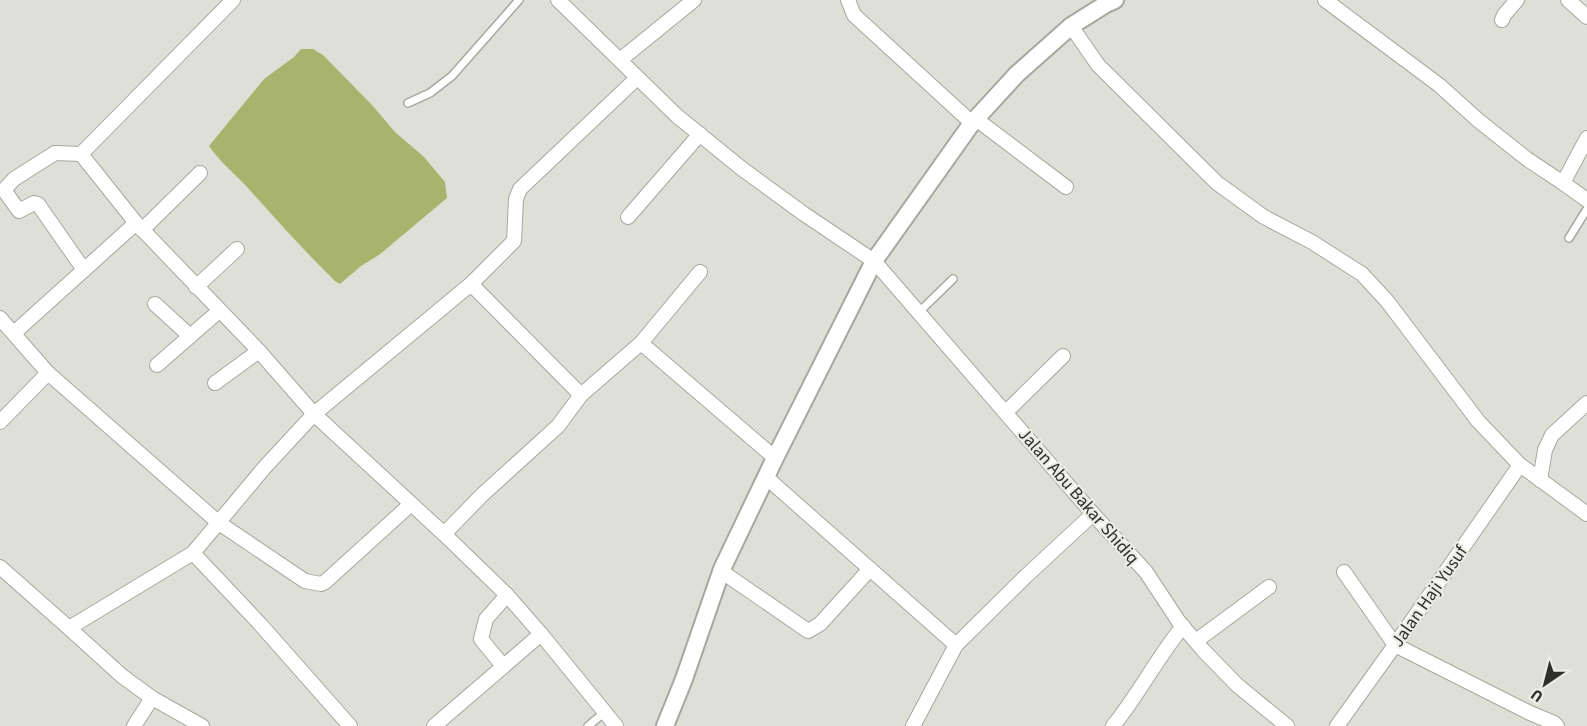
<svg xmlns="http://www.w3.org/2000/svg" width="1587" height="726" viewBox="0 0 1587 726" font-family="'Source Sans 3',sans-serif">
<rect width="100%" height="100%" fill="#dee0d7"/>
<!-- green -->
<path fill="#a8b46e" d="M301,49H313L323,55L372,105L395,132L424,157L445,182L447,198L379,255L361,266L340,284L335,281C304,251 276,219 248,188C235,174 220,162 209,146L264,79L294,57Z"/>
<g fill="none" stroke-linecap="round" stroke-linejoin="round">
<defs>
<g id="service">
<path d="M408,103L430,93L452,76L519,0"/>
<path d="M1569,238L1587,209"/>
<path d="M919,312L953,279"/>
<path d="M588,726L605,712"/>
</g>
<g id="minor">
<path d="M233,0L81,154L136,223L259,351L314,414L444,534L507,595L541,634L616,726"/>
<path d="M558,0L677,116L741,168L804,214L874,261L1093,514L1146,572L1179,622L1203,650L1237,685L1287,726"/>
<path d="M848,0L854,15L972,123"/>
<path d="M1325,0L1439,85L1479,121L1527,159L1563,183L1587,138"/>
<path d="M1568,0L1587,17"/>
<path d="M1502,20L1504,15L1517,0"/>
<path d="M1071,26L1098,65L1217,183L1264,217L1312,242L1362,274L1387,301L1478,421L1520,465L1587,514"/>
<path d="M620,60L694,0"/>
<path d="M976,119L1066,187"/>
<path d="M81,154L55,153L14,179L4,190L19,211L34,203L38,204L84,270"/>
<path d="M1563,183L1587,200"/>
<path d="M628,217L700,134"/>
<path d="M142,230L200,173"/>
<path d="M471,284L514,241L516,199L520,189L637,78"/>
<path d="M196,287L237,249"/>
<path d="M155,304L190,336"/>
<path d="M0,318L48,373L0,422"/>
<path d="M14,333L136,223"/>
<path d="M641,343L775,458"/>
<path d="M157,365L219,311"/>
<path d="M48,373L219,523L305,581L321,584L325,582L411,504"/>
<path d="M215,383L259,351"/>
<path d="M1006,412L1063,356"/>
<path d="M767,478L956,645L1026,576L1093,514"/>
<path d="M1540,480L1545,450L1552,435L1587,403"/>
<path d="M444,534L482,495L558,426L581,395"/>
<path d="M193,553L260,624L350,726"/>
<path d="M0,567L69,628L193,553L264,468L314,414L471,284L581,395L641,343L700,272"/>
<path d="M721,571L808,631L820,624L870,569"/>
<path d="M1344,572L1395,645L1530,713L1554,723L1557,726"/>
<path d="M69,628L122,676L152,698L202,726"/>
<path d="M1196,641L1269,587"/>
<path d="M503,666L481,639L486,619L507,595"/>
<path d="M134,726L152,698"/>
<path d="M434,726L541,634"/>
<path d="M913,726L956,645"/>
<path d="M1113,726C1139,694 1157,658 1183,626"/>
<path d="M1337,726L1395,645L1520,465"/>
</g>
<path id="tertiary" d="M665,726L684,679L722,569L775,458L874,261L972,123L1017,74L1071,26L1106,4L1115,0"/>
</defs>
<!-- service casing -->
<use href="#service" stroke="#a6a89f" stroke-width="10"/>
<!-- minor casing -->
<use href="#minor" stroke="#a6a89f" stroke-width="16"/>
<!-- tertiary casing -->
<use href="#tertiary" stroke="#a6a89f" stroke-width="20"/>
<!-- service -->
<use href="#service" stroke="#fff" stroke-width="7"/>
<!-- minor -->
<use href="#minor" stroke="#fff" stroke-width="14"/>
<!-- tertiary -->
<use href="#tertiary" stroke="#fff" stroke-width="16"/>
</g>
<g text-anchor="middle" stroke-width="4.5" stroke-linejoin="round" paint-order="stroke">
<!-- street labels -->
<g font-size="18" fill="#2f302c" stroke="#ebede4">
<text transform="translate(1079 496) rotate(49)" y="6">Jalan Abu Bakar Shidiq</text>
<text transform="translate(1429 596) rotate(-55)" y="6">Jalan Haji Yusuf</text>
</g>
</g>
<!-- north arrow -->
<g transform="translate(1545 684) rotate(215)" stroke="#ebede4" stroke-width="4.5" paint-order="stroke">
<path d="M0-4.5L10 22L0 15L-10 22Z" fill="#2f302c"/>
<text y="-9" font-size="16" font-weight="bold" text-anchor="middle" fill="#2f302c">U</text>
</g>
</svg>
